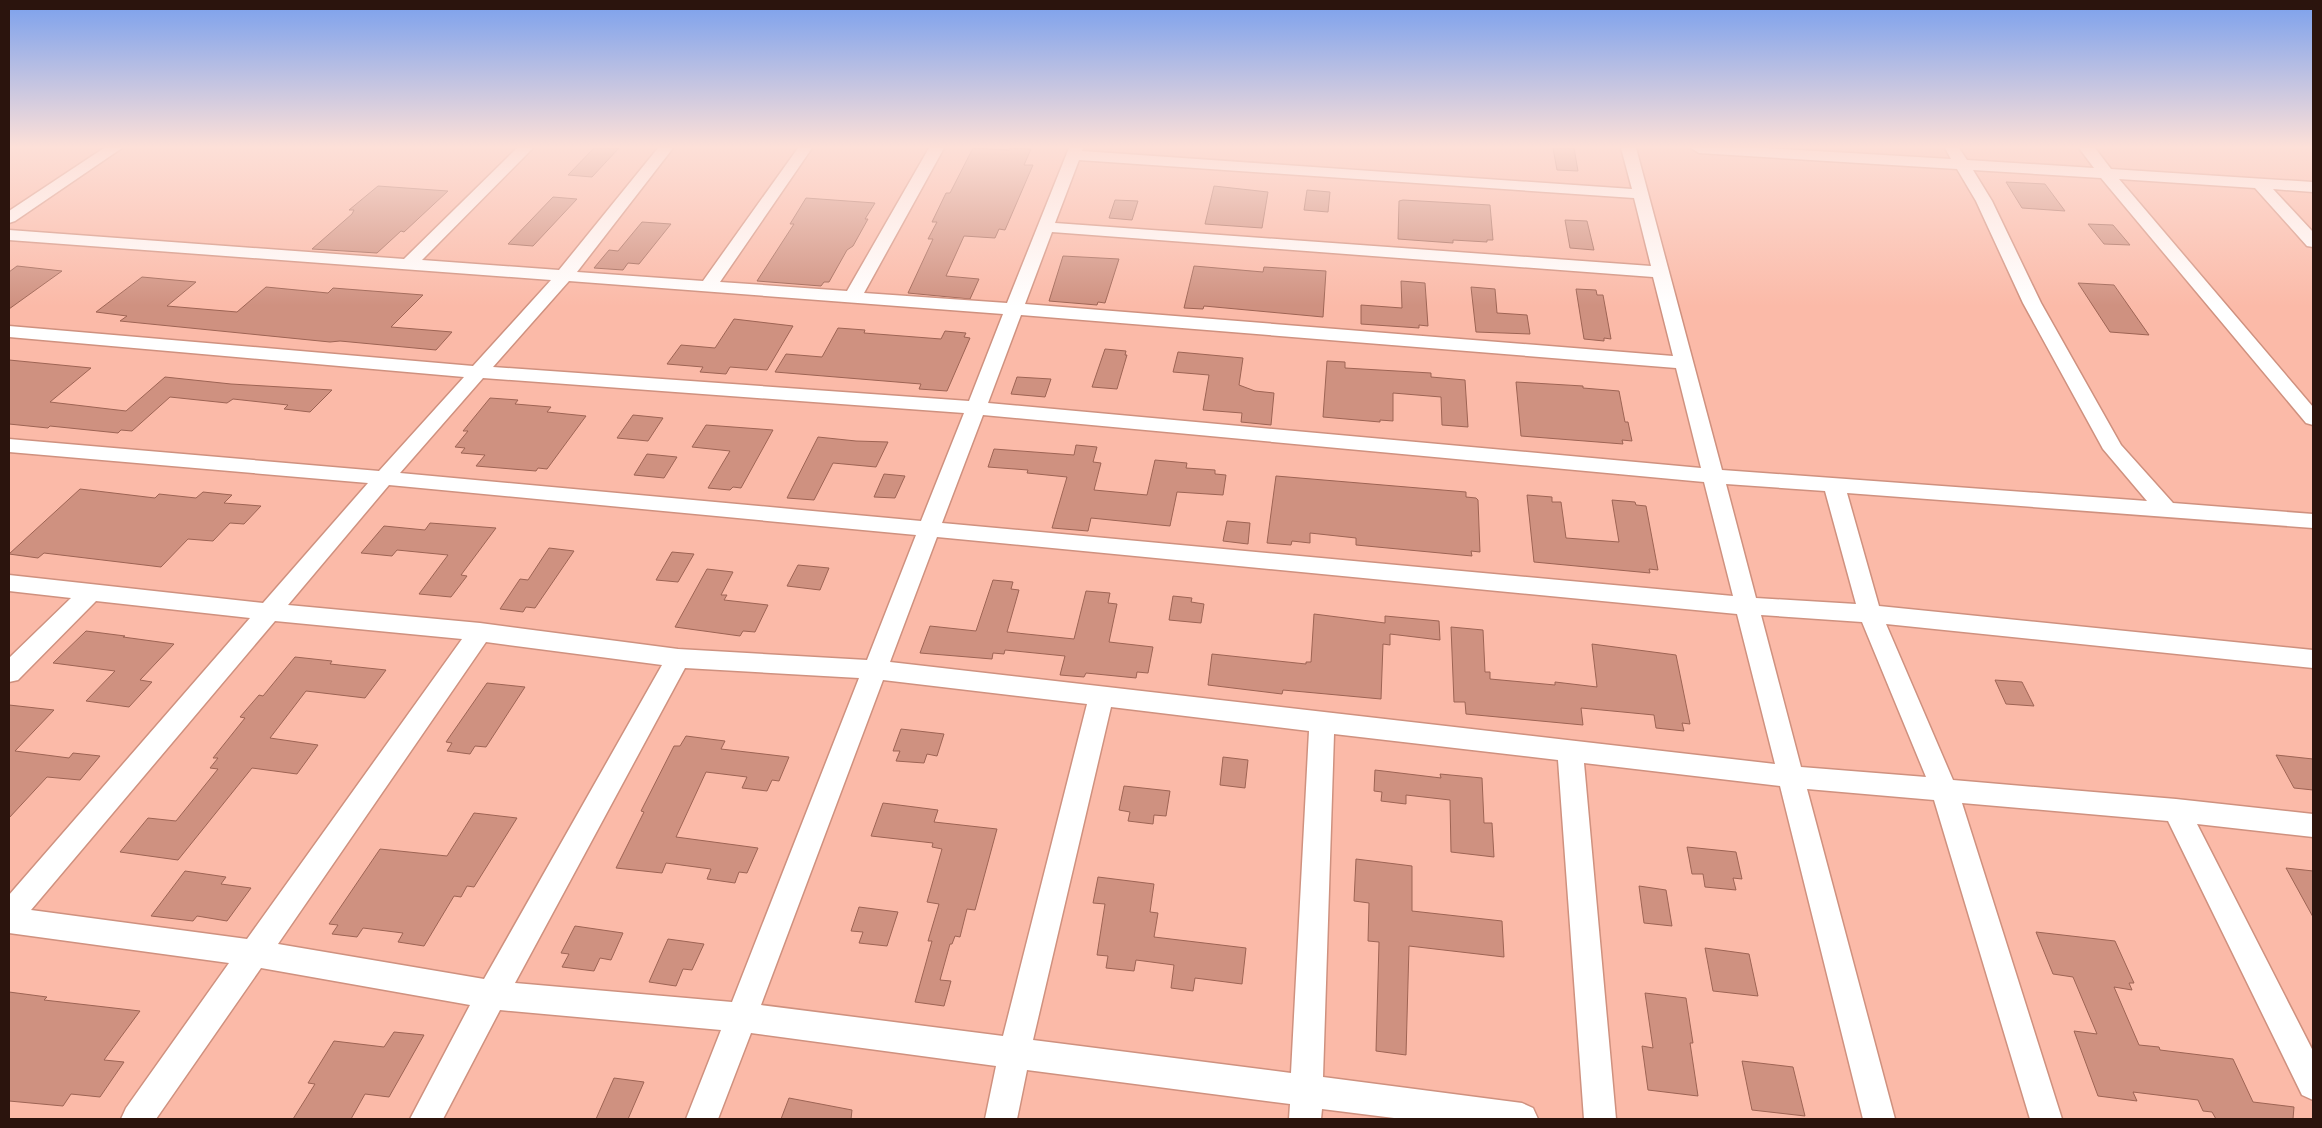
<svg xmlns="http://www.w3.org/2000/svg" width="2322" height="1128" viewBox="0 0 2322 1128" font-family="'PT Sans Narrow',sans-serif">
<rect width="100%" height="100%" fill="#fbbaa8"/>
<!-- building -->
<g fill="#cf9180" stroke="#9e6454">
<path d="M594,148H619L592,177L568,175Z"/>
<path d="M973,148L1009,150L1010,148L1031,149L1024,165H1033L1005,230L999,229L995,238L964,236L946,276L979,279L970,299L908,293L933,239H928L937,222H932L946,193H950Z"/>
<path d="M1553,148H1574L1578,171L1557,170Z"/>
<path d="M2006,182L2045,184L2065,211L2022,208Z"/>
<path d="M378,186L448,191L404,232L401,231L377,253L312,249L352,214L354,210H349Z"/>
<path d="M1214,186L1268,192L1262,228L1205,224Z"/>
<path d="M1307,190L1330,192L1328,212L1304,210Z"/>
<path d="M553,197L577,199L533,246L508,244Z"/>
<path d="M806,198L875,203L865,219H868L853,246L847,250L829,282H824L821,286L757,281L794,224H790Z"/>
<path d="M1115,200L1138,201L1132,220L1109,218Z"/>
<path d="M1403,200L1490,205L1493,240H1487V242L1453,240V243L1398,239L1399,201Z"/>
<path d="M1565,220L1587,221L1594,250L1570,248Z"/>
<path d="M642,222L671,224L639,264L628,263L623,270L594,268L609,250L618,251Z"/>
<path d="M2088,224L2113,225L2130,245L2104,244Z"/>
<path d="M1063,256L1119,259L1105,303L1098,302L1097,305L1049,301Z"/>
<path d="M17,266L62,271L9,309V272Z"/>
<path d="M1194,266L1263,272L1264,267L1326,271L1323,317L1204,306L1203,309L1184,308Z"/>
<path d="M142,277L196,282L167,306L237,312L266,287L328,293L333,288L423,295L391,327L452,332L436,350L340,341L330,342L120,321L127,316L96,312Z"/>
<path d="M1401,281L1425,283L1428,326L1419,325V328L1361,324V305L1402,308Z"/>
<path d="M2078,283L2114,285L2149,335L2110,332Z"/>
<path d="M1471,287L1495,289L1497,313L1527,315L1530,334L1476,332Z"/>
<path d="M1576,289L1596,290L1597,295H1603L1611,339L1604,338V341L1584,339Z"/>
<path d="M734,319L793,326L767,370L730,367L726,374L700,372L703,367L667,364L681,345L715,348Z"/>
<path d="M838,328L865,330L864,333L941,339L945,331L966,333L964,337L970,338L947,391L919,389L921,384L775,372L786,354L822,357Z"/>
<path d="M1105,349L1126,351L1125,355H1127L1117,389L1092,387Z"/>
<path d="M1178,352L1243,358L1239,385L1255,391L1274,393L1271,425L1241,422L1242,413L1203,410L1209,375L1173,372Z"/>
<path d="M9,360L91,368L50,402L126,411L165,377L231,384L332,390L310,412L284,409L288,405L233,399L227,403L170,397L132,431L121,430L118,433L50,426L48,428L9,424Z"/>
<path d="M1327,361L1345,362V368L1431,373V377L1465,380L1468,427L1442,425L1441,397L1393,393V421L1380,420V422L1323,417Z"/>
<path d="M1017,377L1051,379L1045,397L1011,394Z"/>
<path d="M1516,382L1583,386V388L1619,391L1625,422H1628L1632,441L1622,440L1623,444L1521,436Z"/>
<path d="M490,398L518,400L515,404L551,407L547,412L586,416L547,469L538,468L536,471L476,466L485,455L461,453L465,448L455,447L468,431H463Z"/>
<path d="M633,415L663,418L648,441L617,438Z"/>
<path d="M706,425L773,430L741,488L733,487L730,490L708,488L730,451L692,447Z"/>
<path d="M818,437L856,441L888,442L876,467L833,463L814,500L787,498Z"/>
<path d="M1076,445L1097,447L1093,462L1101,463L1094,490L1147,495L1155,460L1187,463L1186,468L1215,470V474L1226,475L1223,495L1177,492L1170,526L1091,518L1088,531L1052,528L1067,477L1027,473L1028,470L988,467L994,449L1074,455Z"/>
<path d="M647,454L677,457L664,478L634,475Z"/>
<path d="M884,474L905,476L895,498L874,497Z"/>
<path d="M1276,476L1466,492V497L1476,498L1478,500L1480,552L1471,551L1472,556L1356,545V538L1310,533V543L1292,541L1291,545L1267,543Z"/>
<path d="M80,489L155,498L159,494L196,498L203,492L232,495L224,503L261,506L244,524L230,523L213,541L188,539L161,567L44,553L38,558L9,554Z"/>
<path d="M1527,495L1552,497V502H1561L1566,538L1619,542L1612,500L1635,502L1636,505L1646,506L1658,570L1649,569L1650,573L1534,562Z"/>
<path d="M1227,521L1250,523L1248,544L1223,541Z"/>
<path d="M430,523L496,528L461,575L467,576L451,597L419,594L448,555L397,550L392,556L361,553L384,526L425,530Z"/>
<path d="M549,548L574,551L535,608L526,607L523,612L500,609L520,579L528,580Z"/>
<path d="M672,552L694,554L678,582L656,580Z"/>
<path d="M798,565L829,568L820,590L787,586Z"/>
<path d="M707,569L733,572L721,595H727L724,600L768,605L755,632L743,631L740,636L675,627Z"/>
<path d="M993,580L1013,582L1011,589L1019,590L1007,632L1074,639L1086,591L1110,593L1108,603L1117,604L1109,642L1153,647L1148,673L1137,672L1136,678L1086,673L1084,677L1060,675L1065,656L1005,650L1004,654L993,653L992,659L920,653L930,626L976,631Z"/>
<path d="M1173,596L1192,598L1191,602L1204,604L1201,623L1169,620Z"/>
<path d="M1314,614L1385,623V616L1439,621L1440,640L1390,634V645L1383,644L1381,699L1283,690L1282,694L1208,685L1212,654L1306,664V662H1311Z"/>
<path d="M1451,627L1483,630L1485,672H1490V679L1555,685V682L1597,687L1592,644L1676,655L1690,724L1682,723L1684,731L1656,728L1654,715L1581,708L1583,725L1466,714L1465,702H1454Z"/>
<path d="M86,631L125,636L123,637L174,644L140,680L152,682L129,707L86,701L115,671L53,663Z"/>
<path d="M295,657L332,661L330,664L386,670L365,698L306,691L270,738L318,745L297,774L252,768L178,860L120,852L148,818L176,821L218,769L210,768L218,758H213L245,718L240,717L259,695L263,696Z"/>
<path d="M1995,680L2022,682L2034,706L2006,704Z"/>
<path d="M487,683L525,687L486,747L475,746L470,754L447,751L452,743L446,742Z"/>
<path d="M9,705L54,710L15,751L69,758L73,753L100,756L80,780L47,777L9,818Z"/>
<path d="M901,729L944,734L937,756L927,754L924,763L896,761L900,751H893Z"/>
<path d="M686,736L725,741L721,749L789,757L779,781L772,780L767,791L742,788L747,777L706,772L676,837L758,848L747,873L739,872L735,883L707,879L711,869L666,863L662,873L616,868L644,812L641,811L674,746H680Z"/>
<path d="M2276,755L2313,759V790L2294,788Z"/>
<path d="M1223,757L1248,760L1245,788L1220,785Z"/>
<path d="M1375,770L1441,778L1440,774L1482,778L1484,823H1492L1494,857L1451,852L1450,800L1406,795V804L1381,801L1382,792L1374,791Z"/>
<path d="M1124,786L1170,791L1166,816L1154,815L1153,824L1128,821L1130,812L1119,810Z"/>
<path d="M883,803L938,810L934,822L997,829L975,910L967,909L960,937L955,936L952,944H950L940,980L951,981L944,1006L915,1002L932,941H928L939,904L927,902L942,849L932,847L933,843L871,836Z"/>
<path d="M474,813L517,818L474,887L467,886L461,897L454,896L424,946L398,942L403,933L363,928L357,937L332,934L338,925L329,924L380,849L447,856Z"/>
<path d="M1687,847L1736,852L1742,879L1733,878L1736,890L1705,887L1703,874H1692Z"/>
<path d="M1356,859L1412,866V911L1502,921L1504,957L1409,946L1406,1055L1376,1051L1379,942L1368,941L1369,903L1354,901Z"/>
<path d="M2286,868L2313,871V917Z"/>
<path d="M185,871L226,877L221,884L251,888L227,921L197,916L193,921L151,916Z"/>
<path d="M1098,877L1154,884L1150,912L1158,913L1154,937L1246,948L1242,984L1195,978L1193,991L1171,988L1174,965L1136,960L1134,971L1106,968L1108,956L1097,955L1105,904L1093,903Z"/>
<path d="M1639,886L1666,890L1672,926L1644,923Z"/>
<path d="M859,907L898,912L887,946L859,943L863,932L851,931Z"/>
<path d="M575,926L623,933L611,960L600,958L594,971L562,967L569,954L561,953Z"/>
<path d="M2036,932L2115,941L2134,983H2129L2132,990L2114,987L2139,1045L2159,1047L2160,1050L2233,1059L2253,1102L2294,1107L2293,1119H2216L2212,1112L2203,1111L2198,1100L2133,1092L2137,1101L2098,1096L2074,1031L2097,1034L2073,977L2053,974Z"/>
<path d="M668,939L704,944L692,970L683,969L676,986L649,982Z"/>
<path d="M1705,948L1749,954L1758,996L1713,991Z"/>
<path d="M9,992L47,997L44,1000L140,1011L104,1060L124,1062L100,1097L71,1094L63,1106L9,1101Z"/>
<path d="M1645,993L1686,998L1693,1043H1690L1698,1096L1648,1090L1642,1046L1653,1048Z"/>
<path d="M394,1032L424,1035L389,1097L365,1094L351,1119H293L315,1084L308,1083L334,1041L384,1047Z"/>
<path d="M1742,1061L1793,1067L1805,1116L1752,1110Z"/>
<path d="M614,1078L644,1082L628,1119H596Z"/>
<path d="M789,1098L852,1110L851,1119H781Z"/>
</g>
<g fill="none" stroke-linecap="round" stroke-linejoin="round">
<defs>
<g id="street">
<path d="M104,148H122L15,221L9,223V211Z"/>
<path d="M517,148H533L422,260L559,270L658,148H673L577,272L703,281L798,148H812L720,282L847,291L929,148H944L864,293L1007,303L1069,148H1083L1082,151L1632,189L1621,148H1636L1722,470L2147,501L2103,449L2023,303L1976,201L1957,169L1699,153L1691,148H1767L1951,159L1945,148H1959L1967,160L2094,168L2079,148H2095L2111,169L2313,182V192L2273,189L2313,232V247L2307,246L2255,188L2119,179L2313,407V425L2306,423L2101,178L1973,170L1992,201L2041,303L2121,445L2173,503L2313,514V528L1847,493L1879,606L2313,650V668L1886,624L1953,780L2176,799L2313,814V837L2197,824L2313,1051V1100L2302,1095L2168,821L1962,803L2062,1119H2030L1934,800L1807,789L1895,1119H1863L1780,786L1584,763L1616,1119H1584L1558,760L1334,734L1323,1077L1522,1103L1533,1108L1538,1119H1402L1322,1109L1321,1119H1289L1290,1104L1027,1070L1017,1119H985L996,1066L751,1033L718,1119H686L721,1030L500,1010L443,1119H410L470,1005L261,968L156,1119H121L126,1108L229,963L9,933V895L250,618L96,601L18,680L9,682V658L71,598L9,591V575L263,603L368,483L9,452V439L379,471L464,377L9,337V326L473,366L551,280L9,240V230L404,259ZM1079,160L1634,198L1651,266L1055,223ZM1052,232L1653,277L1673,356L1025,304ZM569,281L1003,314L969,401L493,367ZM1021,315L1676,368L1701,468L988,403ZM483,378L964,413L921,521L400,473ZM983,415L1704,482L1733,596L942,523ZM1726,484L1825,491L1856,604L1756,598ZM389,485L916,535L867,660L678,649L480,623L288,605ZM937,537L1737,614L1775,764L890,662ZM1761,615L1862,622L1926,777L1801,767ZM275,621L462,639L247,939L31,910ZM486,642L662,665L484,979L278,944ZM685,668L859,678L732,1002L515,983ZM883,680L1087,704L1003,1036L761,1005ZM1111,707L1309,731L1291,1073L1033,1040Z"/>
</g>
</defs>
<!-- street casing -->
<use href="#street" stroke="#cf917f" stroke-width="3"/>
<!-- street -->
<use href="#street" fill="#fff" fill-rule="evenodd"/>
</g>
<!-- sky -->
<linearGradient id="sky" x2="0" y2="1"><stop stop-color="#7aa0ed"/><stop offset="0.48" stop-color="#fde0d8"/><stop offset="1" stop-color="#fde0d8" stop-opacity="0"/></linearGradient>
<rect width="2322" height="306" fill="url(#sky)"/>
<!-- border -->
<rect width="2322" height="1128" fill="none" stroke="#2b140d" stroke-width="20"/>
</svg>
